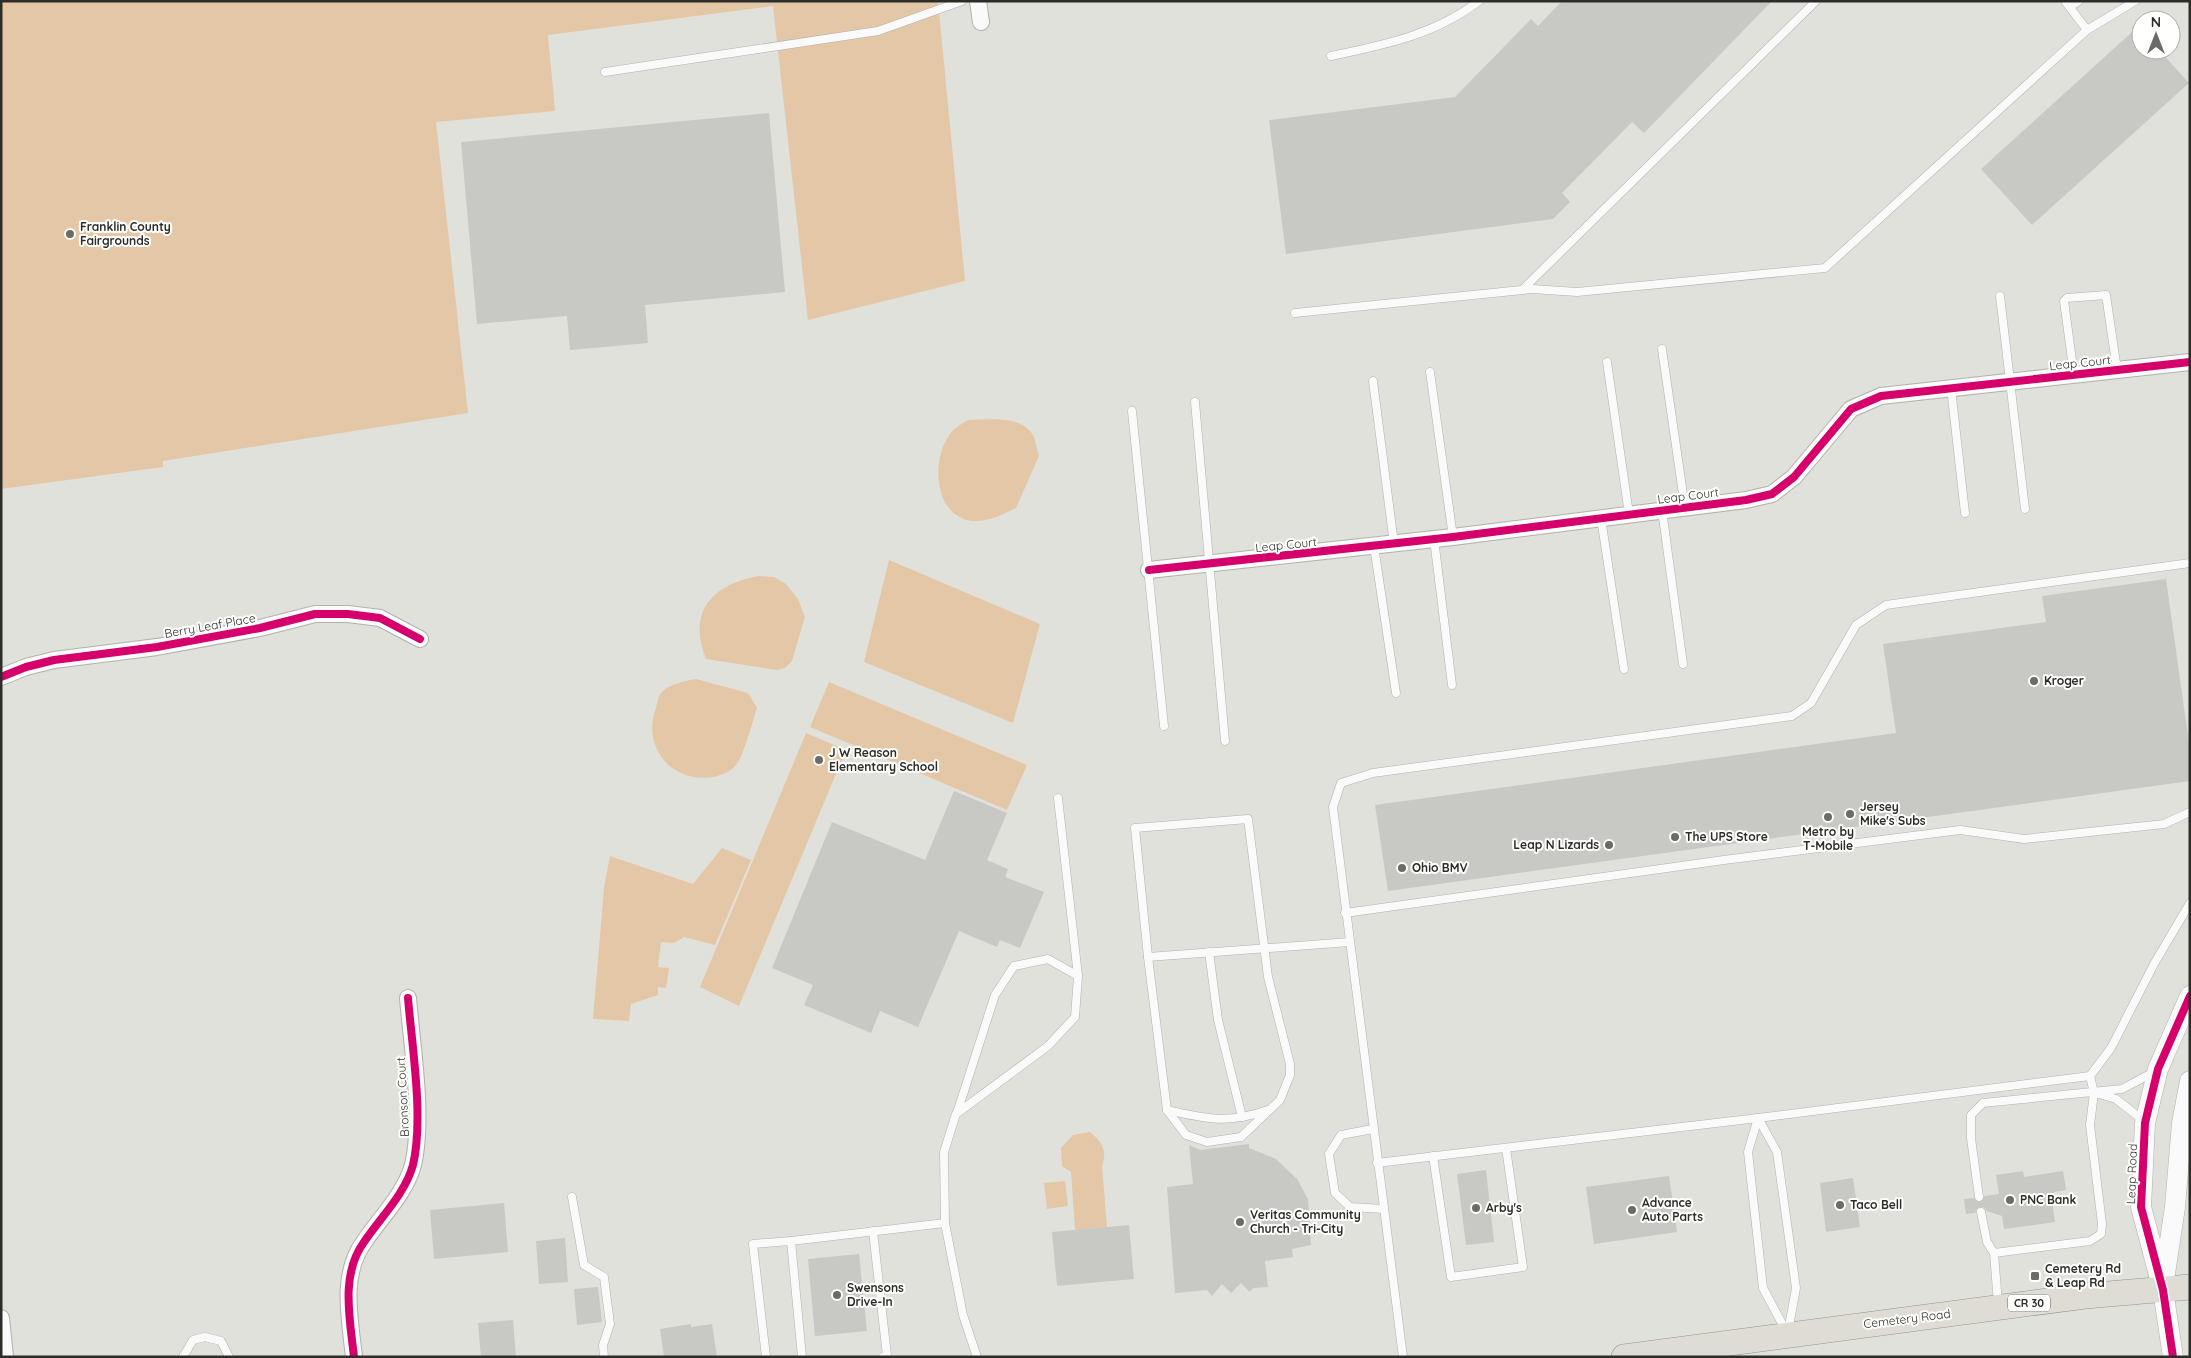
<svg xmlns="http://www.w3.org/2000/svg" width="2191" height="1358" viewBox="0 0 2191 1358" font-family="Quicksand,sans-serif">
<rect width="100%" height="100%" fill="#e1e1dc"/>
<!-- green -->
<g fill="#e4c7a6">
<path d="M1,1H938L965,281L808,320L773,6L548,35L555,111L436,122L468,413L163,461V467L1,489Z"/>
<path d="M968,420C988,420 1023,414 1034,437C1036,443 1037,450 1039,456L1016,508C1002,515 988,522 972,521C933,516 931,459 950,434C954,428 962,424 968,420Z"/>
<path d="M889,560L1040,624L1013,723L864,662Z"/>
<path d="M758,576L774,577L786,584L798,599L805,617L792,661L785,668L777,670L706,659C687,611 712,585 758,576Z"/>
<path d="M696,679L748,693L757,708C753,720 743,758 736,765C730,772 722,775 713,777C672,784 641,747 656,708C657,704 658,697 661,693C668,684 685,681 696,679Z"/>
<path d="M829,682L1027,765L1007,810L810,727Z"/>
<path d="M806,733L846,750L739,1006L700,987Z"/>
<path d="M722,848L751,860L715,945L684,937L674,943L661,942L658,967L669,968L666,988L658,987V995L631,1004L629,1021L593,1019L604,888L610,856L693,884Z"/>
<path d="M1090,1132C1102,1142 1108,1151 1102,1166L1107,1227L1075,1230L1071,1172L1062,1166L1061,1148L1073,1135Z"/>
<path d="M1065,1181L1068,1206L1047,1209L1044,1183Z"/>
</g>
<!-- building -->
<g fill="#c8c8c4">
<path d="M1562,1H1772L1644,133L1632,122L1562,193L1570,202L1553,219L1286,254L1269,120L1455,97L1531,19L1538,26Z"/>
<path d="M2141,24V50H2159L2189,83L2032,225L1981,169Z"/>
<path d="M769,113L785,292L645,305L648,343L570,350L567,316L477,324L461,142Z"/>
<path d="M2166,579L2190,751V781L1388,891L1375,805L1896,733L1883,644L2046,622L2042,596Z"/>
<path d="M954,791L1007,813L987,860L1008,869L1005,877L1044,892L1020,948L1000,940L997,947L959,931L918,1027L880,1011L871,1033L804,1005L813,985L772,968L832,822L925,860Z"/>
<path d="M1249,1144V1148L1276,1159L1297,1179L1308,1199L1311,1245L1292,1249L1293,1257L1265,1261L1268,1287L1253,1288L1250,1292L1241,1283L1231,1293L1222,1284L1212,1296L1207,1290L1175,1293L1167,1187L1193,1184L1189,1145L1200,1150Z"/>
<path d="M1486,1170L1494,1242L1466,1245L1457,1174Z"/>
<path d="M2023,1171L2024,1177L2063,1171L2066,1190L2054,1192L2056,1201H2052L2055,1222L2004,1229L2002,1216L1987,1211L1983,1207L1978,1208L1975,1213L1966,1214L1964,1199L1973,1198L1980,1202L1985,1196L1999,1194L1996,1175Z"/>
<path d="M1669,1176L1677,1232L1594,1244L1586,1187Z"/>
<path d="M1853,1178L1860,1227L1826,1232L1820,1183Z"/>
<path d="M504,1203L508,1252L434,1259L430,1210Z"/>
<path d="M1129,1225L1134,1279L1057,1286L1052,1232Z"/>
<path d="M565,1238L568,1282L539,1284L536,1241Z"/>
<path d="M859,1254L867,1331L815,1336L808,1259Z"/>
<path d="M598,1287L602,1322L577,1325L574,1289Z"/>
<path d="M513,1320L516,1357H481L478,1323Z"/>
<path d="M691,1324V1327L712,1324L717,1357H664L660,1329Z"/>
</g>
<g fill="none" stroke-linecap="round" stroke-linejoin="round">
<defs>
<g id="service">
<path d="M2065,1L2087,30"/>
<path d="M2070,7L2079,1"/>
<path d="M1331,56C1383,45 1435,35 1479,1"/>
<path d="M605,72L878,31L962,1"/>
<path d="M1522,290L1816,1"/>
<path d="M2000,296L2025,509"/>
<path d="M1295,313L1532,289L1577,292L1825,268L2087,30L2135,1"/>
<path d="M1662,349L1685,508"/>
<path d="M1607,362L1629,514"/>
<path d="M1430,372L1453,537"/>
<path d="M2074,375L2064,301L2067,298L2106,295L2117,370"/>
<path d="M1373,381L1394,544"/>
<path d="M1951,388L1965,513"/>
<path d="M1195,402L1225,741"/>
<path d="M1132,411L1164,726"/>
<path d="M1662,510L1683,664"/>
<path d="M1601,518L1624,669"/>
<path d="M1434,539L1452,685"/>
<path d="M1374,546L1396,693"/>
<path d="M1248,819L1268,977L1290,1064V1075L1280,1100L1241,1137L1207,1142L1186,1135L1167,1110L1148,957L1135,828Z"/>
<path d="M1345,913L1724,860L1952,831L1960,830L2024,839L2164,824L2190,812"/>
<path d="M1209,952L1218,1020L1242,1117"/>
<path d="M1148,957L1350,942"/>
<path d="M2099,1094L2116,1099L2144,1121"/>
<path d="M1167,1110C1207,1119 1228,1124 1268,1110"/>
<path d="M957,1113L995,995L1014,966L1048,959L1078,976"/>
<path d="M1758,1118L1748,1152L1763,1288L1786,1331"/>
<path d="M1758,1118L1777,1152L1796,1288L1788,1332"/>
<path d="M1373,1129L1341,1135L1329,1154L1335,1193L1350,1207L1384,1209"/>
<path d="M1433,1156L1451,1277L1523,1267L1506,1148"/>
<path d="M1377,1163L1758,1118L2090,1076L2111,1048L2154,964L2190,903"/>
<path d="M572,1197L584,1265L604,1277L610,1324L603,1345L604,1357"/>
<path d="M1979,1197L1971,1138V1115L1983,1103L2122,1089L2154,1072"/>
<path d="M1981,1212L1987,1242L1994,1253"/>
<path d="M873,1231L887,1356L883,1357"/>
<path d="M1998,1303L1994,1253L2090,1241L2101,1234L2102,1224L2090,1125L2094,1093L2090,1076"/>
<path d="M183,1357L193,1340L205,1337L221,1341L229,1357"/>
<path d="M766,1357L753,1244L791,1241"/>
<path d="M802,1357L791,1241L945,1223"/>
<path d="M977,1357L963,1315L945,1223L944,1152L956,1114L1048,1046L1075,1017L1078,976L1058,798"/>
<path d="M1403,1357L1333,807L1341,783L1373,773L1792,716L1811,703L1856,625L1886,605L2190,563"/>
</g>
<g id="minor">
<path d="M978,1L981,22"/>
<path d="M1149,570L1453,537L1746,500L1772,494L1794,477L1851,409L1881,396L2190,362"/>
<path d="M1,677L26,667L54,660L157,647L260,628L315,614H348L380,618L420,639"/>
<path d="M1,1318L5,1357"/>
<path d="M354,1357C350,1319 340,1275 364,1242C380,1218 405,1194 413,1165C424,1118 412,1047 408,998"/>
</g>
<g id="tertiary">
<path d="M2164,1280L2175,1207L2182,1123L2190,1081"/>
<path d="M2173,1357L2163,1290L2141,1207L2145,1123L2158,1069L2190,996"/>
</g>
<path id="primary" d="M1624,1357L2085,1296L2190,1287"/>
</defs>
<!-- service casing -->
<use href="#service" stroke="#b1b1ad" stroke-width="9"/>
<!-- minor casing -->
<use href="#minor" stroke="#b1b1ad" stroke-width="18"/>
<!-- tertiary casing -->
<use href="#tertiary" stroke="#b1b1ad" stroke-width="21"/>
<!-- primary casing -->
<use href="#primary" stroke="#989485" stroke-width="26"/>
<!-- service -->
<use href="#service" stroke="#fafafa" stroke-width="8"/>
<!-- minor -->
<use href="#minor" stroke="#fafafa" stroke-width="16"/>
<!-- tertiary -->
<use href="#tertiary" stroke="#fafafa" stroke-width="20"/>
<!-- primary -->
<use href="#primary" stroke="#dedcd4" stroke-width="25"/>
<defs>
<g id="cycleway">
<path d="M1149,570L1453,537L1746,500L1772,494L1794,477L1851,409L1881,396L2190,362"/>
<path d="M1,677L26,667L54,660L157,647L260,628L315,614H348L380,618L420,639"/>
<path d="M354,1357C350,1319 340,1275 364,1242C380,1218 405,1194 413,1165C424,1118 412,1047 408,998"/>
<path d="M2173,1357L2163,1290L2141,1207L2145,1123L2158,1069L2190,996"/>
</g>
</defs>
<!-- cycleway casing -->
<use href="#cycleway" stroke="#fffffe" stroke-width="11"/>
<!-- cycleway -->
<use href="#cycleway" stroke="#d6006c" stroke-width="8"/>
</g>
<!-- markers -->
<g fill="#6b6b67" stroke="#fffffe" stroke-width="2">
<circle cx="70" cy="234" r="5"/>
<circle cx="2034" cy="681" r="5"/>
<circle cx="819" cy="760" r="5"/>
<circle cx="1850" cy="814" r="5"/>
<circle cx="1828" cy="817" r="5"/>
<circle cx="1675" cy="837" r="5"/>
<circle cx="1609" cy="845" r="5"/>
<circle cx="1402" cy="868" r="5"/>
<circle cx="2010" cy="1200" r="5"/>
<circle cx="1840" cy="1205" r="5"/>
<circle cx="1476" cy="1208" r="5"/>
<circle cx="1632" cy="1210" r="5"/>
<circle cx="1240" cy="1222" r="5"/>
<rect x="2030" y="1271" width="10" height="10" rx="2.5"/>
<circle cx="837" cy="1295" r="5"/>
</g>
<g text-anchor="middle" stroke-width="4" stroke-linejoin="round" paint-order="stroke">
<!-- shield labels -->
<rect fill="#fffffe" stroke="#6b6b68" stroke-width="1" x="2008" y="1294.5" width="42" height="17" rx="4"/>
<g font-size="11" font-weight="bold" fill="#2c2c28">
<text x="2029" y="1307">CR 30</text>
</g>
<!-- poi labels -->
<g font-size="12" font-weight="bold" fill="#2c2c28" stroke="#fffffe" text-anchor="start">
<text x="80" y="231">Franklin County<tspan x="80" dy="14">Fairgrounds</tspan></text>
<text x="2044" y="685">Kroger</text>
<text x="829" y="757">J W Reason<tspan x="829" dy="14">Elementary School</tspan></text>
<text x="1860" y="811">Jersey<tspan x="1860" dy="14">Mike's Subs</tspan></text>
<text x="1828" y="836" text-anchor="middle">Metro by<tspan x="1828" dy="14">T-Mobile</tspan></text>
<text x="1685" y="841">The UPS Store</text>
<text x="1599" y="849" text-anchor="end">Leap N Lizards</text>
<text x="1412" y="872">Ohio BMV</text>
<text x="2020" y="1204">PNC Bank</text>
<text x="1642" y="1207">Advance<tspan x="1642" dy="14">Auto Parts</tspan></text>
<text x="1850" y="1209">Taco Bell</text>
<text x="1486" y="1212">Arby's</text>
<text x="1250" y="1219">Veritas Community<tspan x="1250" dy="14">Church - Tri-City</tspan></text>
<text x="2045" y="1273">Cemetery Rd<tspan x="2045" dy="14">&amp; Leap Rd</tspan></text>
<text x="847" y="1292">Swensons<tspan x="847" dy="14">Drive-In</tspan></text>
</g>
<!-- street labels -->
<g font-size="12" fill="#2c2c28" stroke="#fffffe">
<text transform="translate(2080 363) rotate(-6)" y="4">Leap Court</text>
<text transform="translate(1688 496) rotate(-7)" y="4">Leap Court</text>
<text transform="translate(1286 545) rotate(-6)" y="4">Leap Court</text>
<text transform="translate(210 626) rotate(-10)" y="4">Berry Leaf Place</text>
<text transform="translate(403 1097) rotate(-93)" y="4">Bronson Court</text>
<text transform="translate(2132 1174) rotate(-88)" y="4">Leap Road</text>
<text transform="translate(1907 1319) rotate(-7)" y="4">Cemetery Road</text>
</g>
</g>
<!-- border -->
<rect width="2191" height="1358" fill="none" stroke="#2c2c28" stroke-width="5"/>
<!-- north arrow -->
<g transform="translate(2156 35)"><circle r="24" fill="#fffffe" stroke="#ababa8"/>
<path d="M0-4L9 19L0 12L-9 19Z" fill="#6b6b67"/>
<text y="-8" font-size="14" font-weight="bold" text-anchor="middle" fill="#2c2c28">N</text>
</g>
</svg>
